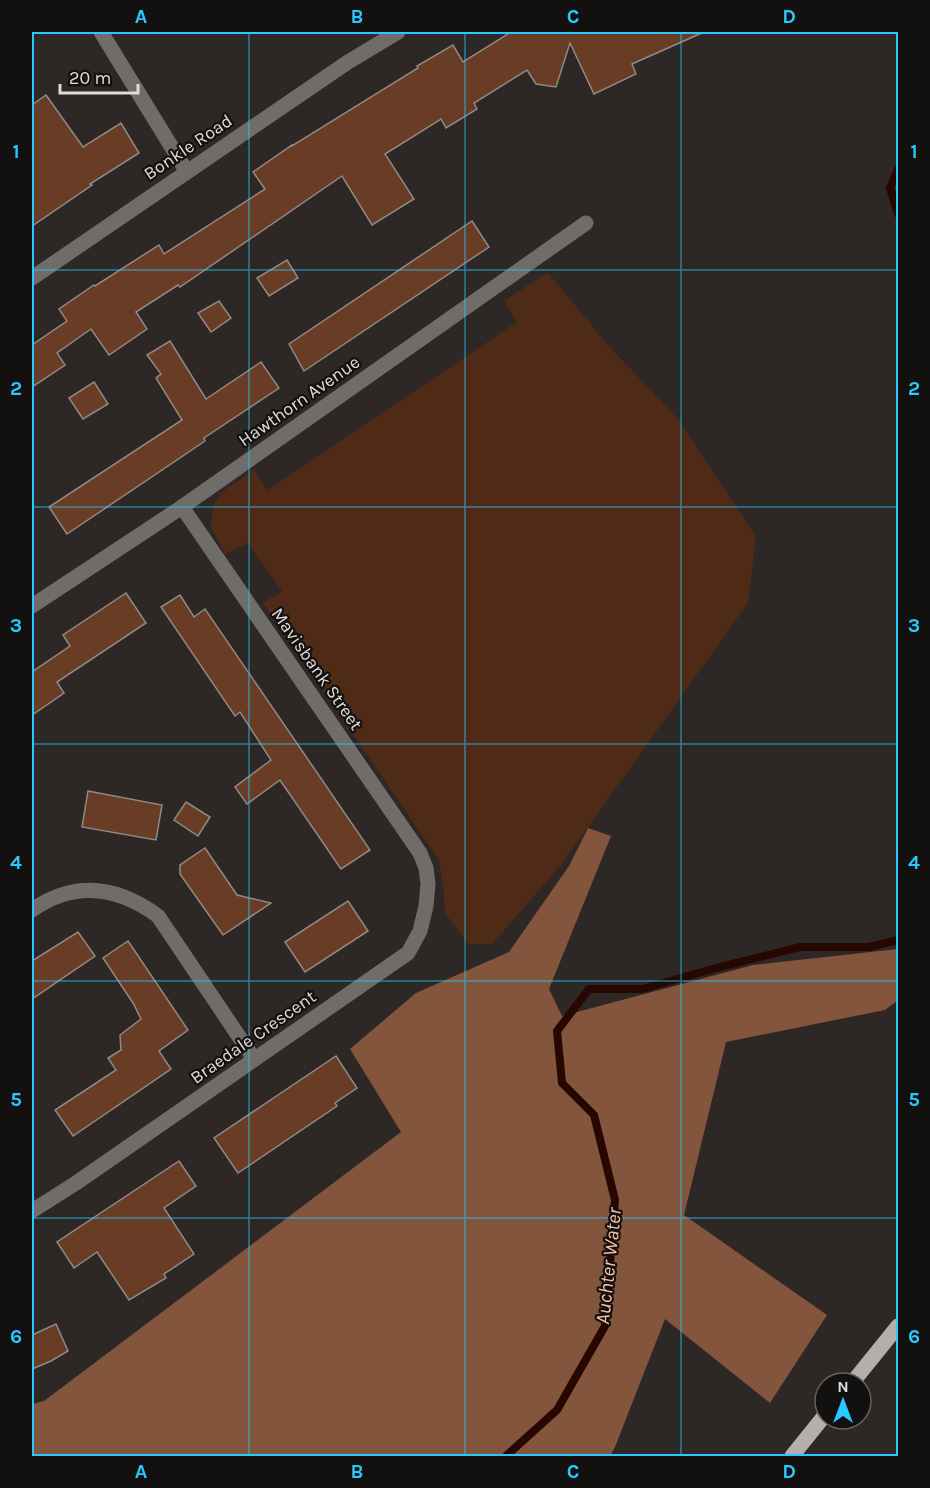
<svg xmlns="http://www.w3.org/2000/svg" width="930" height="1488" viewBox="0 0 930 1488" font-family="Karla,sans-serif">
<rect width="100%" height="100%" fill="#2d2725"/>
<!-- green -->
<path fill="#4e2a17" d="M548,272L606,343L679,420L756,536L748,603L561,865L492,944H468L445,913L443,886L439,860L263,603L282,591L248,543L225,554L211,527L213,507L220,493L254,470L267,490L517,322L504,301Z"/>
<!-- forest -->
<path fill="#84553d" d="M588,828L611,836L549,989L562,1016L753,965L898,949V1000L885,1010L726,1042L684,1215L827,1315L770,1403L665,1319L615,1447L610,1456H32V1404L44,1401L401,1132L350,1049L416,993L509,952L569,866Z"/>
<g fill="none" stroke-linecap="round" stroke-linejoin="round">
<!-- stream -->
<g stroke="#260800" stroke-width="8">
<path d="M898,169L890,188L898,214"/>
<path d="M506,1456L557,1410L605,1326L615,1200L594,1115L562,1083L557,1031L589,989H642L716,968L800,947H869L898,940"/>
</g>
</g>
<!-- building -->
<g fill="#693d25" stroke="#908986" stroke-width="1.5">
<path d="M511,32H704L632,64L636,74L594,94L570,43L556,87L536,84L527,70L474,103L477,109L446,128L441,119L385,154L414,199L372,225L342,176L180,287L178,285L136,312L147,329L109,355L91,329L57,353L65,365L32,387V345L67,321L59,309L94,285L95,286L159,245L164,254L265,189L253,172L292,145V146L418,68L417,66L453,45L463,62Z"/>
<path d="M46,95L83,147L121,123L139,153L90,184L92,185L32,226V105Z"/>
<path d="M472,221L489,247L304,371L289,344Z"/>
<path d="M287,260L298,278L269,296L257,278Z"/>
<path d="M219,301L231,318L211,332L198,313Z"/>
<path d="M170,341L206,399L261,362L279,388L204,438L205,441L67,534L49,507L182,420L156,378L161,374L147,355Z"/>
<path d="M94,382L108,404L83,419L69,398Z"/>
<path d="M126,593L146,623L57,682L64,693L32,715V672L70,646L63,635Z"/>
<path d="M180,595L194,617L205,609L370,850L341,869L280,780L247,804L235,787L271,760L240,712L235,716L161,607Z"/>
<path d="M88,791L162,805L156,840L82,827Z"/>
<path d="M186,802L210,817L198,836L174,820Z"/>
<path d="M205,848L237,895L271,903L223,935L180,874V865Z"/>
<path d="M348,901L368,931L305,972L285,942Z"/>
<path d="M78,932L95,956L32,999V961Z"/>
<path d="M128,941L188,1030L159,1051L171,1069L73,1136L55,1110L116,1070L108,1058L121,1050L120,1035L141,1019L133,1003L103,958Z"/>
<path d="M336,1056L357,1088L335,1103L337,1106L238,1173L214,1138Z"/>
<path d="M179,1161L196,1186L164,1208L194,1254L164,1274L166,1278L129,1300L97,1252L74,1268L57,1242Z"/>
<path d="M56,1324L68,1351L51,1361L32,1369V1335Z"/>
</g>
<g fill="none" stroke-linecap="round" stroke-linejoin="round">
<!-- minor -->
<g stroke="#6f6c6a" stroke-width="15">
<path d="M101,32L187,172"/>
<path d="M32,278L348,62L398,32"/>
<path d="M32,606L182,507L586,223"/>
<path d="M32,910C75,880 117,886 158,916L254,1059"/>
<path d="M32,1211L76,1183L408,953L420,931L426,906L428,884L426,868L420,853L182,507"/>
</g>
<!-- major -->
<g stroke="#b5aeab" stroke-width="15">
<path d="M852,1383L898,1326"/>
<path d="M792,1456L825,1415"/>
</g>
</g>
<!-- grid -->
<path fill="none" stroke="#29c8ff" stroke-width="1.5" stroke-opacity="0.55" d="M249,32V1456M465,32V1456M681,32V1456M32,270H898M32,507H898M32,744H898M32,981H898M32,1218H898"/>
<g text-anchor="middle" stroke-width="4.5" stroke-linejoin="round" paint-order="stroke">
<!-- street labels -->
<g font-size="18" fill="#e0dcda" stroke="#131110">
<text transform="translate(188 147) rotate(-34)" y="6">Bonkle Road</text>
<text transform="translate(299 401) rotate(-35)" y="6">Hawthorn Avenue</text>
<text transform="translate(317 669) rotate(55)" y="6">Mavisbank Street</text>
<text transform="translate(253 1037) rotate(-35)" y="6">Braedale Crescent</text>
</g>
<!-- water labels -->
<g font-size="20" font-style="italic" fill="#fec1a3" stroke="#131110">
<text transform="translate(608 1266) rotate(-84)" y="7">Auchter Water</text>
</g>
</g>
<!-- border -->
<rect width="930" height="1488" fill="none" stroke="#131110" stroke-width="66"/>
<!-- north arrow -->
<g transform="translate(843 1401)"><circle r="28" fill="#131110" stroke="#656261" stroke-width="1.5"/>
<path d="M0-4.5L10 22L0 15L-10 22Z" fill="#29c8ff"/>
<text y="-9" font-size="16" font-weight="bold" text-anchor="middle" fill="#e0dcda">N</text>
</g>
<!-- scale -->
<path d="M60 84v9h78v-9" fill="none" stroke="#e0dcda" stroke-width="3"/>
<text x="69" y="84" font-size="18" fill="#e0dcda" stroke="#131110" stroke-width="4.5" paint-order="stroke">20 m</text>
<rect x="33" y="33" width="864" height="1422" fill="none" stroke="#29c8ff" stroke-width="2"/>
<g font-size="20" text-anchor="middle" font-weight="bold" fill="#29c8ff">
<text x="141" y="23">A</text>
<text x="357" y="23">B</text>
<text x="573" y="23">C</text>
<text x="789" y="23">D</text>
<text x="16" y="158">1</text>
<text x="914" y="158">1</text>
<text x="16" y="395">2</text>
<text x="914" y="395">2</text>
<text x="16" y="632">3</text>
<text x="914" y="632">3</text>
<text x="16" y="869">4</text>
<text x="914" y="869">4</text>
<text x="16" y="1106">5</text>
<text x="914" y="1106">5</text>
<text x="16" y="1343">6</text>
<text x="914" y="1343">6</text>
<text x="141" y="1478">A</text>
<text x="357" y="1478">B</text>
<text x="573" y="1478">C</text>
<text x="789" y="1478">D</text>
</g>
</svg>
